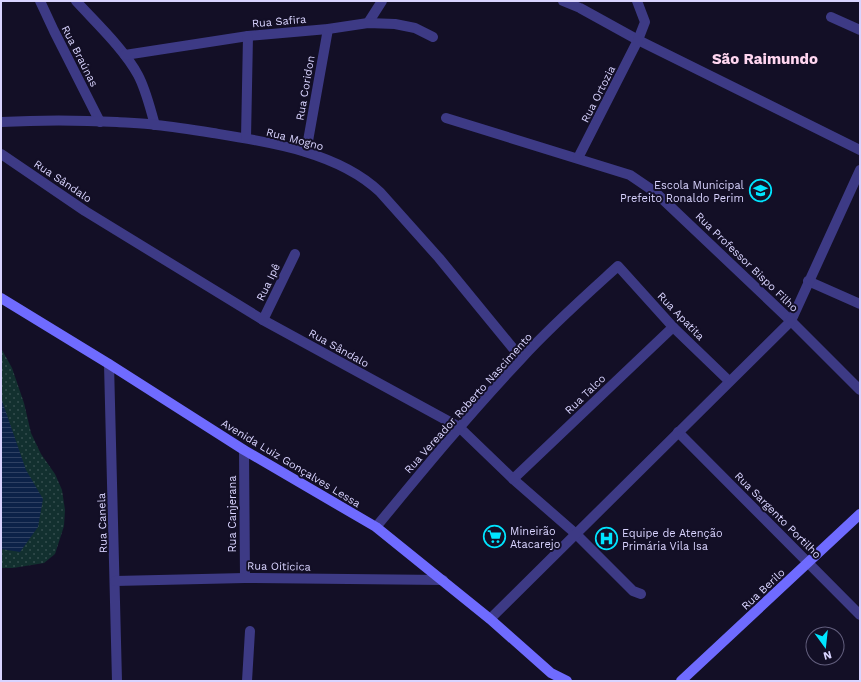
<svg xmlns="http://www.w3.org/2000/svg" width="861" height="682" viewBox="0 0 861 682" font-family="'Work Sans',sans-serif">
<defs>
<pattern id="park-dots" width="8" height="8" patternUnits="userSpaceOnUse"><rect width="8" height="8" fill="#12302f"/><path d="M2 2h.1M6 6h.1" fill="none" stroke="#344d4e" stroke-width="1.8" stroke-linecap="round"/></pattern>
<pattern id="water-rules" width="6" height="5" patternUnits="userSpaceOnUse"><rect width="6" height="5" fill="#0c2248"/><path d="M0 2.5h6" fill="none" stroke="#2f4163"/></pattern>
</defs>
<rect width="100%" height="100%" fill="#130f26"/>
<!-- park -->
<path fill="url(#park-dots)" d="M1,348L12,368L24,403L31,433L41,454L55,474L62,490L65,510L64,526L55,554L44,563L13,568H1Z"/>
<!-- water -->
<path fill="url(#water-rules)" d="M1,398L26,470L43,499L38,527L20,552L1,549Z"/>
<g fill="none" stroke-linecap="round" stroke-linejoin="round">
<!-- street -->
<g stroke="#3d3a85" stroke-width="10">
<path d="M40,1L54,31L100,122"/>
<path d="M76,1C96,23 124,49 138,75C146,90 150,108 155,125"/>
<path d="M563,1L580,8L638,40L860,150"/>
<path d="M831,17L860,30"/>
<path d="M368,23L382,1"/>
<path d="M125,55L248,36L328,29L368,23L395,24L415,28L433,37"/>
<path d="M446,118L630,175L655,192L791,321L860,390"/>
<path d="M1,122C39,120 78,120 117,122C130,123 143,123 156,125C175,127 194,130 213,133C269,142 338,152 380,192L439,258L521,358"/>
<path d="M246,138L248,36"/>
<path d="M306,152L328,29"/>
<path d="M1,154L85,211L263,320L459,427L513,479L576,534L633,591L641,594"/>
<path d="M578,158L638,40L645,22L637,1"/>
<path d="M808,281L860,304"/>
<path d="M263,320L295,254"/>
<path d="M109,364L117,681"/>
<path d="M678,432L860,615"/>
<path d="M244,450L245,578"/>
<path d="M513,479L673,327"/>
<path d="M376,527C423,470 470,413 521,359C551,326 585,296 618,266L673,327L729,381"/>
<path d="M115,581L245,578L443,580"/>
<path d="M490,619L791,321L860,170"/>
<path d="M247,681L250,631"/>
</g>
<!-- secondary -->
<g stroke="#6f6bff" stroke-width="10">
<path d="M1,298L109,364L244,450L376,527L490,619L551,673L567,681"/>
<path d="M681,681L860,514"/>
</g>
</g>
<!-- icons -->
<defs>
<symbol id="school-ring" viewBox="-11 -11 22 22"><circle r="9.5" fill="#130f26" stroke="#00e5ff" stroke-width="1.5"/><path d="M0-5L7-2L0 1L-7-2ZM-4 1L0 2.5L4 1V4Q0 6-4 4Z" fill="#00e5ff"/></symbol>
<symbol id="supermarket-ring" viewBox="-11 -11 22 22"><circle r="9.5" fill="#130f26" stroke="#00e5ff" stroke-width="1.5"/><path d="M-6-5.5h2.5l.6 2H6L4.5 2H-2.5L-4.4-4H-6ZM-1.5 3.2a1.3 1.3 0 1 0 .1 0ZM3 3.2a1.3 1.3 0 1 0 .1 0Z" fill="#00e5ff"/></symbol>
<symbol id="hospital-ring" viewBox="-11 -11 22 22"><circle r="9.5" fill="#130f26" stroke="#00e5ff" stroke-width="1.5"/><path d="M-5-5h3v3.5h4V-5h3V5h-3V1.5h-4V5h-3Z" fill="#00e5ff"/></symbol>
</defs>
<g fill-rule="evenodd">
<use href="#school-ring" x="748" y="178" width="25" height="25"/>
<use href="#supermarket-ring" x="482" y="524" width="25" height="25"/>
<use href="#hospital-ring" x="594" y="526" width="25" height="25"/>
</g>
<g text-anchor="middle" stroke-width="4" stroke-linejoin="round" paint-order="stroke">
<!-- street labels -->
<g font-size="11" fill="#d9d4ff" stroke="#130f26">
<text transform="translate(279 21) rotate(-5)" y="4">Rua Safira</text>
<text transform="translate(80 56) rotate(63)" y="4">Rua Braúnas</text>
<text transform="translate(305 88) rotate(-80)" y="4">Rua Coridon</text>
<text transform="translate(598 94) rotate(-63)" y="4">Rua Ortozia</text>
<text transform="translate(295 139) rotate(15)" y="4">Rua Mogno</text>
<text transform="translate(63 181) rotate(34)" y="4">Rua Sândalo</text>
<text transform="translate(747 262) rotate(44)" y="4">Rua Professor Bispo Filho</text>
<text transform="translate(268 282) rotate(-64)" y="4">Rua Ipê</text>
<text transform="translate(681 316) rotate(46)" y="4">Rua Apatita</text>
<text transform="translate(339 348) rotate(29)" y="4">Rua Sândalo</text>
<text transform="translate(585 394) rotate(-44)" y="4">Rua Talco</text>
<text transform="translate(468 403) rotate(-48)" y="4">Rua Vereador Roberto Nascimento</text>
<text transform="translate(291 463) rotate(31)" y="4">Avenida Luiz Gonçalves Lessa</text>
<text transform="translate(232 514) rotate(-90)" y="4">Rua Canjerana</text>
<text transform="translate(778 515) rotate(45)" y="4">Rua Sargento Portilho</text>
<text transform="translate(102 523) rotate(-92)" y="4">Rua Canela</text>
<text transform="translate(279 566) rotate(1)" y="4">Rua Oiticica</text>
<text transform="translate(763 589) rotate(-43)" y="4">Rua Berilo</text>
</g>
<!-- poi labels -->
<g font-size="11" fill="#d9d4ff" stroke="#130f26" text-anchor="start">
<text x="744" y="189" text-anchor="end">Escola Municipal<tspan x="744" dy="13">Prefeito Ronaldo Perim</tspan></text>
<text x="510" y="535">Mineirão<tspan x="510" dy="13">Atacarejo</tspan></text>
<text x="622" y="537">Equipe de Atenção<tspan x="622" dy="13">Primária Vila Isa</tspan></text>
</g>
<!-- district labels -->
<g font-size="15" font-weight="bold" fill="#ffd6f0" stroke="#130f26">
<text x="765" y="64">São Raimundo</text>
</g>
</g>
<!-- border -->
<rect width="861" height="682" fill="none" stroke="#d9d4ff" stroke-width="4"/>
<!-- north arrow -->
<g transform="translate(825 646) rotate(165)"><circle r="19" fill="#130f26" stroke="#625e7d"/>
<path d="M0-3L7 15L0 10L-7 15Z" fill="#00e5ff"/>
<text y="-6" font-size="11" font-weight="bold" text-anchor="middle" fill="#d9d4ff">N</text>
</g>
</svg>
